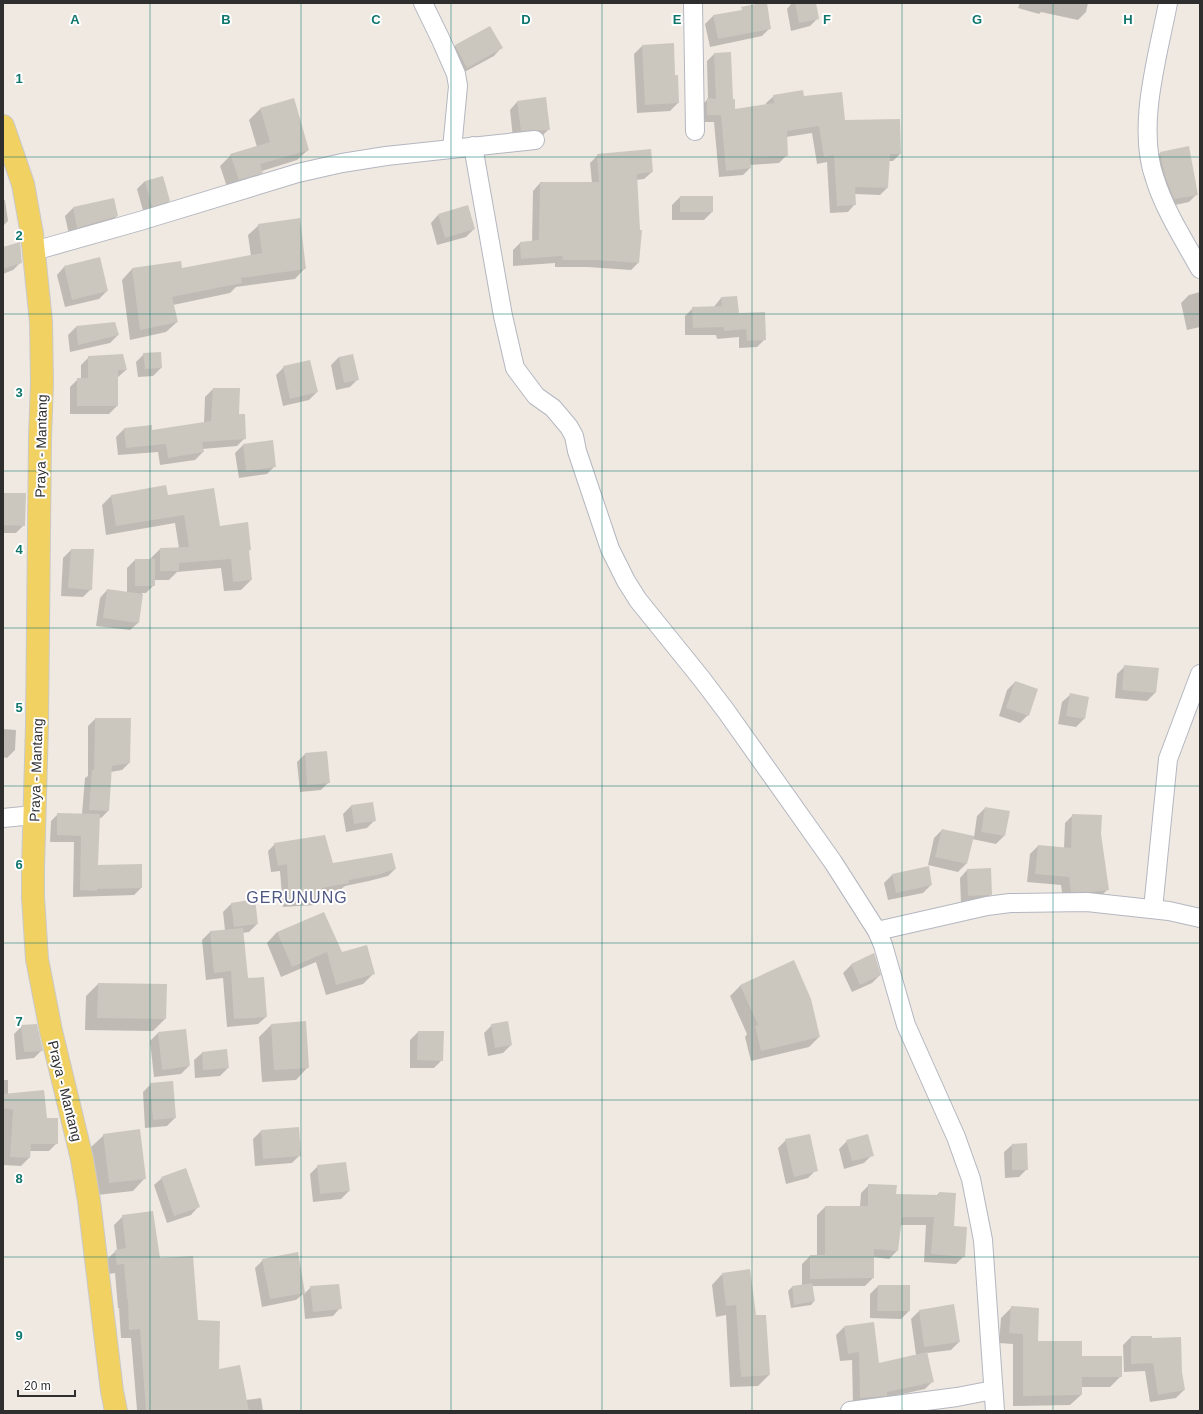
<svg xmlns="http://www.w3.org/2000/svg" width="1203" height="1414" viewBox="0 0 1203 1414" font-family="Helvetica,sans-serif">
<rect width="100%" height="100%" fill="#efe9e1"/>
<!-- shadow -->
<g fill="#0003">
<path d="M792,3H815L818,18L810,26L791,31L787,9Z"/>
<path d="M1020,3H1088L1086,12L1078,20L1041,12L1039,14L1018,8Z"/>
<path d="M713,16L770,28L762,36L710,47L705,24Z"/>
<path d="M490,27L501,48L494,56L459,75L447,54L455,46Z"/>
<path d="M642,46L674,76L678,103L670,111L637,113L634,54Z"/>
<path d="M714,54L732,100L734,110L767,106L766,103L774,96L803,97L900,154L893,161H889L887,188L880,195L855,194V204L848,212L830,213L827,162L817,164L812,133L786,137L787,155L779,163L750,165V168L743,175L719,177L714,122H700V107L708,99L707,61Z"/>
<path d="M517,102L549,129L541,137L513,138L510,110Z"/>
<path d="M260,109L308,150L297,160L262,171V172L251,183L228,190L220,166L231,155L257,147L249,120Z"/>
<path d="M1160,153L1197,194L1189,202L1166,207L1152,161Z"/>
<path d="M598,155L652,172L644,179L636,180L639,231H641L638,263L631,270L587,267H555V263L513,266V250L520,243L532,242L533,191L540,183H592L590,163Z"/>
<path d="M145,181L169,201L161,209L144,214L137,189Z"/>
<path d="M680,197L712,212L704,220H672V205Z"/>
<path d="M3,200H5L8,221L3,226Z"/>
<path d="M73,208L117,216L109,224L69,235L65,216Z"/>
<path d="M438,215L474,229L466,237L437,245L431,223Z"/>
<path d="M259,225L305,268L295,279L236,287L230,293L173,305L177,322L166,332L130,340L122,280L132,269H181L251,256L248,235Z"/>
<path d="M3,248L21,262L13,270L3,274Z"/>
<path d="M64,267L107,291L99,299L65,307L57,275Z"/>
<path d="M1200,292V327L1187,330L1181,303L1189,295Z"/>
<path d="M721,298L765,339L757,347L739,348V337L717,339L716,335H685V316L693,308H713Z"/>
<path d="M76,327L118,335L110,343L70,352L68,335Z"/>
<path d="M144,354L161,368L153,376L138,377L136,362Z"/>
<path d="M89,357L126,370L117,378V406L109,414H70V387L78,379H81V365Z"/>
<path d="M339,357L357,380L350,387L336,390L331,365Z"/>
<path d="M284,367L317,392L309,400L283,406L276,375Z"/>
<path d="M213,389L238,415L245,438L237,446L202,449L203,452L195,460L160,465L158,452L118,455L116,437L124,429L151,431L204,423L205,397Z"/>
<path d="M243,445L275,466L267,474L239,478L235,453Z"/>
<path d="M165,487L167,497L219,527L250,550L248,551L251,580L241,590L224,591L221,568L177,572L169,580H154V585L146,593H142L138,623L130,630L96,626L100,598L107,590L127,593V568L135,560H151V558L160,549L179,548L175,523L106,535L102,505L111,496Z"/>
<path d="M3,494L24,525L16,533H3Z"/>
<path d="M71,550L91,589L83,597L61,596L63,558Z"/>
<path d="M1125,666L1155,693L1147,701L1115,698L1117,674Z"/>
<path d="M1015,682L1028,715L1020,723L999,716L1007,690Z"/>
<path d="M1070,695L1084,719L1076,727L1058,724L1062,702Z"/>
<path d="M95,719L129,763L122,770L111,772L108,811L101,818H98L97,866L141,865V888L134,895L73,897L74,842H50L51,821L58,814H82L85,778L88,776V726Z"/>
<path d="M3,729L16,730L15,750L7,758L3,757Z"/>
<path d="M305,754L329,782L321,790L300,792L297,762Z"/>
<path d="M351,806L375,820L367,828L346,832L343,814Z"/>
<path d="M985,808L1004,836L996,844L972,839L966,864L958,872L928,865L934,838L942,830L974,837L977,816Z"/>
<path d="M1073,815L1100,834L1108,889L1100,897L1063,899L1061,885L1027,882L1030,854L1038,846L1064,849L1065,823Z"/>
<path d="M275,844L332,864L395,869L388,876L369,881L345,886L341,889L322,893V898L315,905L283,907L280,871L271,872L268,851Z"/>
<path d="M967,870L991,894L983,902L961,904L960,878Z"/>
<path d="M892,875L931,885L923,893L888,900L884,883Z"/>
<path d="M231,904L257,924L249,932L242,933L247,979L266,1017L258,1024L227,1027L223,978L206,980L202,940L210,932L225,930L223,912Z"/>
<path d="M277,932L341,953L374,973L363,984L326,995L316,962L281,977L267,943Z"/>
<path d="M874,954L880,975L872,983L852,992L843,973L851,965Z"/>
<path d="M98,984L165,1019L153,1031L85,1030L86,996Z"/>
<path d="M741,985L819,1037L809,1047L751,1061L745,1037L747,1034L730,996Z"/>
<path d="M271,1025L308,1067L296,1080L262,1082L259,1037Z"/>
<path d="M492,1025L511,1045L503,1053L488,1056L484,1033Z"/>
<path d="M22,1026L42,1050L34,1058L16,1060L14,1034Z"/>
<path d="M418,1032L442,1060L434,1068H410V1040Z"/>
<path d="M158,1033L189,1066L181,1074L154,1077L150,1041Z"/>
<path d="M202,1053L228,1068L220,1076L195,1078L194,1060Z"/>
<path d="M3,1080H8V1094L46,1119L57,1143L49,1151H29V1158L21,1166L3,1165Z"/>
<path d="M151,1084L175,1118L167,1126L145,1128L143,1092Z"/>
<path d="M298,1129L300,1155L292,1163L255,1166L253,1139L261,1131Z"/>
<path d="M104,1135L145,1178L133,1191L97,1195L91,1147Z"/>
<path d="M786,1140L816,1170L808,1178L786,1184L778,1148Z"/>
<path d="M847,1141L872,1155L864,1163L844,1169L839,1149Z"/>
<path d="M1012,1145L1027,1169L1019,1177L1005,1178L1004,1152Z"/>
<path d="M318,1166L349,1191L341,1199L313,1202L310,1174Z"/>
<path d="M162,1178L198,1207L191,1215L167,1223L154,1185Z"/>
<path d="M869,1185L895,1195L936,1196L939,1193L964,1256L956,1264L924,1262L926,1225H900L897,1251L889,1259L873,1257V1278L865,1286H812L814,1301L811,1305L791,1308L788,1291L792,1287L802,1286V1264L810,1256H817V1215L825,1207H860L861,1193Z"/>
<path d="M123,1216L160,1260L197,1321L218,1370L246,1400L261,1398L263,1411H135L137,1410L131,1338H121L119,1308H118L115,1273L109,1274L107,1259L117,1250L114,1225Z"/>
<path d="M297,1253L304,1294L311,1287L340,1308L333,1316L305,1319L303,1294L296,1300L262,1307L255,1268L263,1260Z"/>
<path d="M722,1274L755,1317L769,1375L758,1386L730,1387L726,1315L716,1317L712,1285Z"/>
<path d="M878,1286H909V1311L901,1319L870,1318V1294Z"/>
<path d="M1012,1307L1037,1342L1081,1357L1121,1376L1110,1387H1081V1395L1070,1405L1013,1406V1344L999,1343L1001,1318Z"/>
<path d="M919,1311L959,1342L951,1350L927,1353L933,1381L925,1389L853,1405L852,1360L840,1361L836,1335L844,1327L878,1364L916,1355L911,1319Z"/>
<path d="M1131,1337L1151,1339L1181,1372L1184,1390L1176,1398L1150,1402L1145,1371L1124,1372L1123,1345Z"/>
</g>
<!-- building -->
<g fill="#cbc7bf">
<path d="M761,3H767L771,29L718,39L713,15L742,10L741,7Z"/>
<path d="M795,3H816L819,19L799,23Z"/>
<path d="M490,26L503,48L467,68L455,45Z"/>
<path d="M674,43L675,75H678L679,103L645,105L642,45Z"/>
<path d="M731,52L733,99H735V109L774,103L773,95L803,90L804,96L842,92L845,120L900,119L901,154H890L888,188L855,187L856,205L837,206L834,155L824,157L819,126L787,131L788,156L750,158L751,168L726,171L721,115H707V98L716,99L714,53Z"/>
<path d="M546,97L550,130L521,131L517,101Z"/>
<path d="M294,98L309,150L260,164L263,173L239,180L230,154L270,142L260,108Z"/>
<path d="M1189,146L1198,195L1174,199L1165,176L1160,152Z"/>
<path d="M651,149L653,172L637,174L640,230H642L639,263L595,260H563L562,256L521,259L520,242L539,240L540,182H599L597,154Z"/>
<path d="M163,176L170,201L152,207L145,181Z"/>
<rect x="680" y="196" width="33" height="16"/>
<path d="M114,198L118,216L77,228L73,207Z"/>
<path d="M468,205L475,229L445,238L438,214Z"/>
<path d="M300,218L306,269L241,278L242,283L172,297L178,322L140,330L132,268L181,261L182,268L262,253L258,224Z"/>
<path d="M20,242L22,263L3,269V247Z"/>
<path d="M100,257L108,291L72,300L64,266Z"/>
<path d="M737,296L739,313L765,312L766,340L747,341L746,329L724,331V327L693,328L692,307L722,306L721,297Z"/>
<path d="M115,322L119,335L78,345L76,326Z"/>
<path d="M161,352L162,368L145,369L143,353Z"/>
<path d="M123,354L127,370H118V406H77V378H88V356Z"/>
<path d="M353,354L359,380L344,383L339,357Z"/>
<path d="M310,360L318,392L290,399L283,366Z"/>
<path d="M213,388H240L239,414H245L246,439L202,442L204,452L168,458L166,444L126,448L124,428L152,425V430L211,421Z"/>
<path d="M273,440L276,467L246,471L243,444Z"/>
<path d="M166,485L168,495L214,488L220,526L248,522L251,550H249L252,580L233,582L231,559L179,563V571H160V548L189,547L184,515L116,526L111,495Z"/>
<path d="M3,493H26L25,526L3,525Z"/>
<path d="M71,549H94L92,590L68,588Z"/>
<rect x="135" y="559" width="20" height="27"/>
<path d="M107,589L143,594L139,623L103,618Z"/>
<path d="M1124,665L1159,668L1156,693L1122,690Z"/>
<path d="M1015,681L1038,689L1029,716L1006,708Z"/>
<path d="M1070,693L1089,697L1085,719L1066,716Z"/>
<path d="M95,718H131L130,763L112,766L109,811L89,810L92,770H94Z"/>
<path d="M327,751L330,783L307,785L305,753Z"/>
<path d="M373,802L376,821L354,824L351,805Z"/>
<path d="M985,807L1010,811L1005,836L981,832Z"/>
<path d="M57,813L100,814L98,865L142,864V888L97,889V891L80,890L81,836L57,835Z"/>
<path d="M1072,814L1102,815L1101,834L1109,890L1092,892H1071L1069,877L1035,874L1038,845L1071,848Z"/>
<path d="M942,829L974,836L967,864L935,857Z"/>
<path d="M325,835L333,863L392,853L396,869L377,875L349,880V883L322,888L323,898L289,901L287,864L278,866L274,843Z"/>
<path d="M929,866L932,885L896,893L892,874Z"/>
<path d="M991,868L992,895L968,896L967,869Z"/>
<path d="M255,899L258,924L234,927L231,903Z"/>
<path d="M324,912L342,952L367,945L375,974L336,985L327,952L292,967L277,932Z"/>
<path d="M243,928L248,978L264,977L267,1017L234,1019L231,971L214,973L210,931Z"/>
<path d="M874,953L881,975L860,985L851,964Z"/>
<path d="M794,960L811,999L820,1037L761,1051L755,1026L758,1025L740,985Z"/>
<path d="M98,983L167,984L166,1019L97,1018Z"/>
<path d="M306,1021L309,1068L274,1070L271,1024Z"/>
<path d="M508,1021L512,1045L495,1048L491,1024Z"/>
<path d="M37,1024L43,1051L24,1052L21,1025Z"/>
<path d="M186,1029L190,1066L162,1070L158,1032Z"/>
<path d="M418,1031H444L443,1061L417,1060Z"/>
<path d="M227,1049L229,1068L203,1070L202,1052Z"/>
<path d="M173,1081L176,1118L153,1120L150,1083Z"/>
<path d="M44,1090L47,1118H58V1144H31L30,1158L10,1157L13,1110L3,1108V1094Z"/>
<path d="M299,1127L301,1156L263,1159L261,1130Z"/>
<path d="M140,1129L146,1179L109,1183L103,1134Z"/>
<path d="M810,1134L818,1171L794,1177L785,1139Z"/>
<path d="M868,1134L874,1156L852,1161L846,1140Z"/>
<path d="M1027,1143L1028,1170H1012V1144Z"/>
<path d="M346,1162L350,1191L320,1194L317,1165Z"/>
<path d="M186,1168L200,1207L174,1216L161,1177Z"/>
<path d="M868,1184L897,1185L896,1194L939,1195V1192L956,1193L954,1226L967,1227L965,1257L931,1254L934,1217H902L898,1251L874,1249V1278L810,1279V1255H825V1206H868Z"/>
<path d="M153,1211L160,1258L193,1256L198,1320L220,1321L219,1369L240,1365L249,1411H146L140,1329L129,1330L128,1299H127L124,1264L117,1265L115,1250L126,1248L122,1215Z"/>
<path d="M298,1252L305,1293L270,1299L262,1259Z"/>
<path d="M750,1269L756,1315H766L770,1375L741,1377L736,1305L726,1306L722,1273Z"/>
<path d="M812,1283L815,1301L794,1305L792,1286Z"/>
<path d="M339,1284L342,1309L313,1312L310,1286Z"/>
<path d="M878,1285H910V1311H877Z"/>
<path d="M954,1304L960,1342L924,1347L919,1310Z"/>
<path d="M1011,1306L1039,1308L1038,1341H1082V1356H1122V1377H1082V1395L1023,1396V1334L1009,1333Z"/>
<path d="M874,1322L879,1363L927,1352L934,1382L887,1392V1396L860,1398L859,1352L848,1354L844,1326Z"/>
<path d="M1131,1336H1152V1338L1181,1337L1182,1372L1185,1390L1158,1395L1153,1363L1131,1364Z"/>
</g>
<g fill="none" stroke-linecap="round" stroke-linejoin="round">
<defs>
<g id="street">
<path d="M423,3L441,40L456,74L458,86L452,149"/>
<path d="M693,3L695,131"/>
<path d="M1168,3C1158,56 1136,127 1155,179C1165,211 1184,240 1200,269"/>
<path d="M473,146L503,316L515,368L536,396L553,408L569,427L574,436L577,451L610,549L626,581L638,600L701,678L726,711L833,862L877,931L883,945L906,1025L956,1137L971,1179L983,1240L995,1411"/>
<path d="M34,251L140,221L298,173L342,163L386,156L535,140"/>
<path d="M3,818L34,815"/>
<path d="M1153,909L1168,759L1200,674"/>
<path d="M877,931L987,906L1010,903L1087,902L1169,911L1200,918"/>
<path d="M850,1411L957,1397L993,1390"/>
</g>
<path id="primary" d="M3,126L23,184L32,234L41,322L42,383L40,437L37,724L33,868V897L37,959L51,1031L82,1159L89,1201L112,1391L116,1411"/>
</defs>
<!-- street casing -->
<use href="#street" stroke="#b4b7c1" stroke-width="20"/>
<!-- primary casing -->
<use href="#primary" stroke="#c9c9c9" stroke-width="24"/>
<!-- street -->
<use href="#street" stroke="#fff" stroke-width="18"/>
<!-- primary -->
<use href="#primary" stroke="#f2d163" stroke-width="22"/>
</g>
<!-- grid -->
<path fill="none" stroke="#0f766e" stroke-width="1" stroke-opacity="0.55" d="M150,3V1411M301,3V1411M451,3V1411M602,3V1411M752,3V1411M902,3V1411M1053,3V1411M3,157H1200M3,314H1200M3,471H1200M3,628H1200M3,786H1200M3,943H1200M3,1100H1200M3,1257H1200"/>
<g text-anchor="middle" stroke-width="4" stroke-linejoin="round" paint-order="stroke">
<!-- street labels -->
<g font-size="14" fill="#2e2e2e" stroke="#fff">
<text transform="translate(41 446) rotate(-89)" y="5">Praya - Mantang</text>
<text transform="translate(36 770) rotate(-88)" y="5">Praya - Mantang</text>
<text transform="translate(65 1091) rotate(76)" y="5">Praya - Mantang</text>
</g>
<!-- quarter labels -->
<g font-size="16" letter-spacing="1" fill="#4d5680" stroke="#fff">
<text x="297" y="903">GERUNUNG</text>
</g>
</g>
<g font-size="13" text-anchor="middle" font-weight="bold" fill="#0f766e" stroke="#fff" stroke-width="4" stroke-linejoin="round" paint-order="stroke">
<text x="75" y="24">A</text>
<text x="226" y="24">B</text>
<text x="376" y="24">C</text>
<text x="526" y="24">D</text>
<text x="677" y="24">E</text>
<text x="827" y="24">F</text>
<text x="977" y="24">G</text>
<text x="1128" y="24">H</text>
<text x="19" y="83">1</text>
<text x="19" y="240">2</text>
<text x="19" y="397">3</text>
<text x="19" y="554">4</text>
<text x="19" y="712">5</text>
<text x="19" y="869">6</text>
<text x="19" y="1026">7</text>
<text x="19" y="1183">8</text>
<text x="19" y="1340">9</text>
</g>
<!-- border -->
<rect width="1203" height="1414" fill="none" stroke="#2e2e2e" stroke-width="8"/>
<!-- scale -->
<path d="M18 1390v6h57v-6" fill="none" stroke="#2e2e2e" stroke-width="2"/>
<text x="24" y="1390" font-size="12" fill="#2e2e2e" stroke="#ffffff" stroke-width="3" paint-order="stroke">20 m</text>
</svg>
